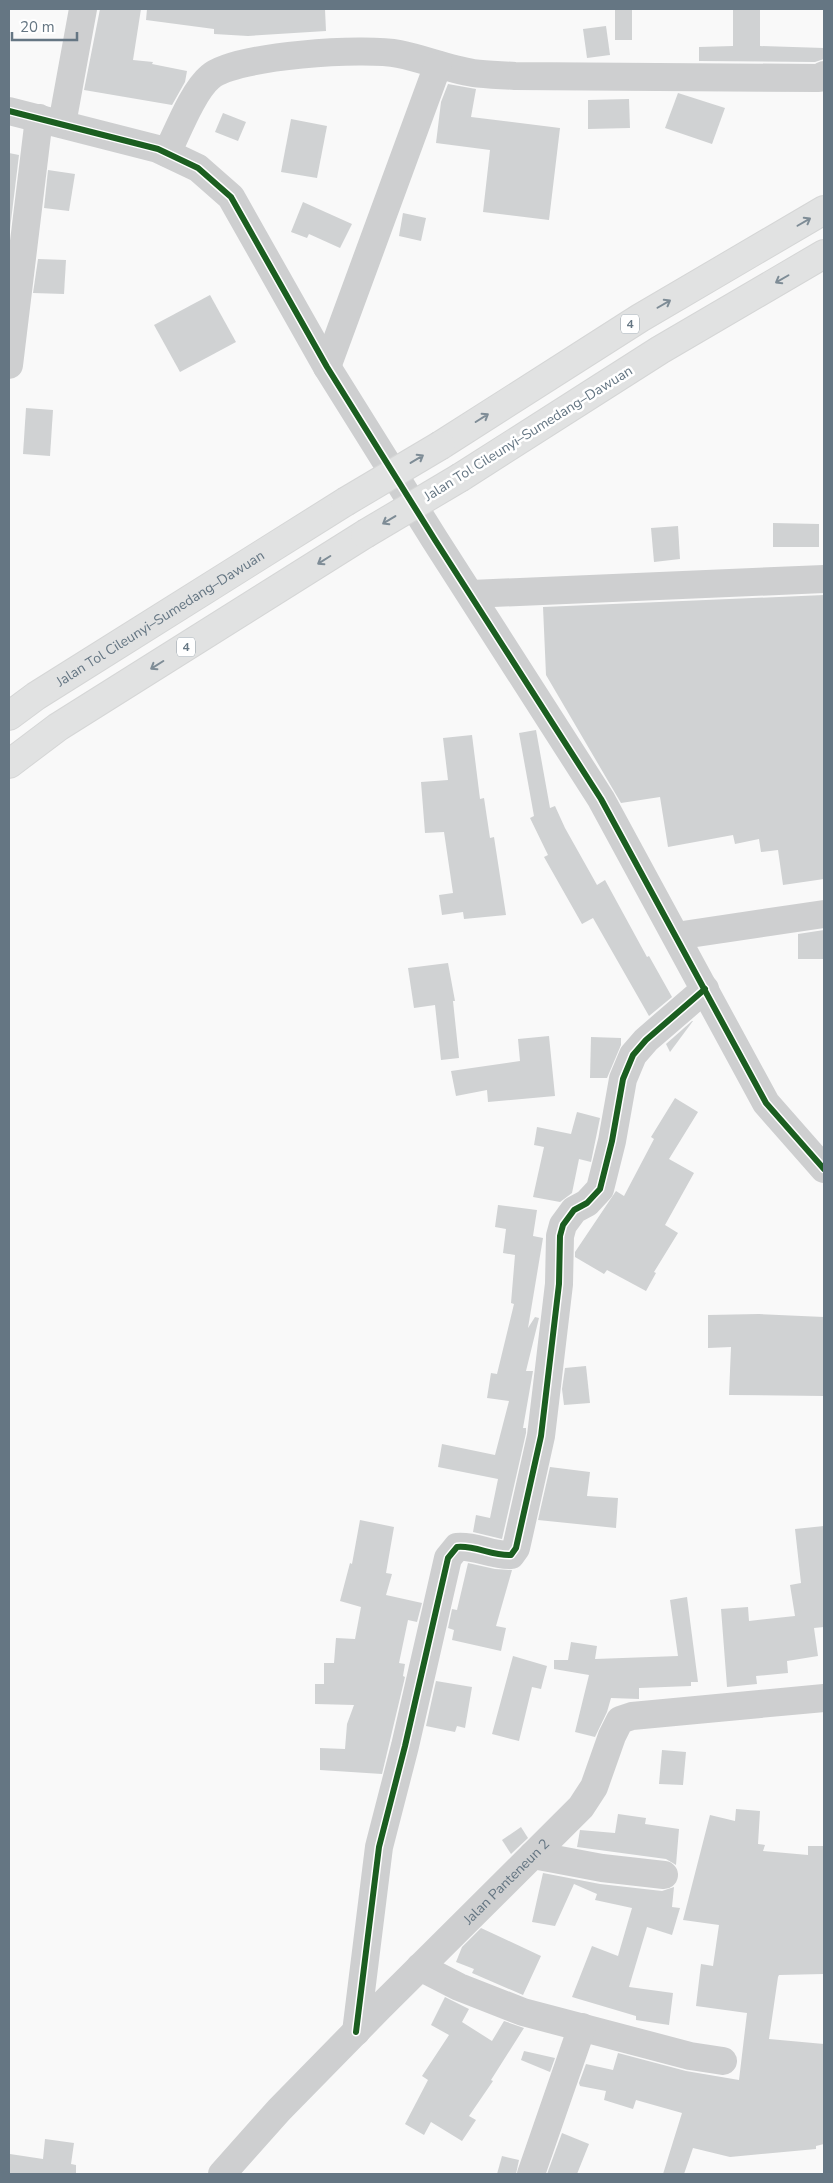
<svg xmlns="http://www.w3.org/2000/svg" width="833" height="2183" viewBox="0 0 833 2183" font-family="'Nunito Sans',sans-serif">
<rect width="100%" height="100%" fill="#f9f9f9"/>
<!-- building -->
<g fill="#d0d2d3">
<path d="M100,9H141L133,60L153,62L152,64L187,71L185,82L172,105L84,90Z"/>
<path d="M147,9H325L326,31L248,36L214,34V29L146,20Z"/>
<rect x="615" y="9" width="17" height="31"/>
<path d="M733,9H760V46L824,48V59L815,62L699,61V47L733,46Z"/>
<path d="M606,26L610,55L587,58L583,29Z"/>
<path d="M448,84L476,89L471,117L560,128L549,220L483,212L490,150L436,143L441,102Z"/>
<path d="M678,93L725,108L712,144L665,128Z"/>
<path d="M629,99L630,128L588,129V100Z"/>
<path d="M223,113L246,122L238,141L215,132Z"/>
<path d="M291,119L327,126L317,178L281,172Z"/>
<path d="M9,153L19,155L9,237Z"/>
<path d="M48,170L75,174L69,211L44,208Z"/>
<path d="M303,202L352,224L340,248L309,234L307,238L291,232Z"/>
<path d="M403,213L426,218L421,241L399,236Z"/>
<path d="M38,259L66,260L64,294L33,293Z"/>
<path d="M210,295L236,342L180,372L154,325Z"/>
<path d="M26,408L53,410L50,456L23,454Z"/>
<path d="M773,523L819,524V547H773Z"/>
<path d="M678,526L680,559L654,562L651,528Z"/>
<path d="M824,595V879L783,885L778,850L761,852L759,839L735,844L733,835L668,847L660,797L621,803L546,675L543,607Z"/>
<path d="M536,730L550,808L555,806L565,828L597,885L605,880L647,957L649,956L672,997L649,1016L593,918L582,924L544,857L548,855L530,818L534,816L519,733Z"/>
<path d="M472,735L480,799L484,798L490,838L494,837L506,915L464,919L463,912L442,915L439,895L453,893L444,832L425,833L421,782L448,780L443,738Z"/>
<path d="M824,930V959H798V934Z"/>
<path d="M448,963L455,1001H453L459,1058L441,1060L435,1005L414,1008L408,968Z"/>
<path d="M692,1021H693L670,1052L666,1044Z"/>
<path d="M549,1036L555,1096L488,1102L487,1090L456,1096L451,1071L520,1061L518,1039Z"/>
<path d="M591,1037L621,1038V1045L607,1078H590Z"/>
<path d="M675,1098L698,1112L669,1159L694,1173L665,1225L678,1233L654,1272L656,1273L646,1291L607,1270L604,1274L575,1257V1252L616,1191L624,1196L654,1139L651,1137Z"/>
<path d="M577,1112L600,1118L591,1162L579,1159L572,1193L560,1202L533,1197L544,1147L534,1145L537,1127L571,1134Z"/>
<path d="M498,1205L537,1210L533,1236L543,1238L528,1328L535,1317L539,1318L526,1371H533L523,1428H526V1433L502,1539L473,1532L476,1515L490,1518L498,1479L438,1467L442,1444L495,1455L509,1401L487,1398L491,1373L497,1374L514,1304L511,1303L515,1255L503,1253L506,1229L495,1227Z"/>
<path d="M759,1314L824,1317V1396L729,1395L731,1347L708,1348V1315Z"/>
<path d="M586,1366L590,1403L564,1405L562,1389L565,1368Z"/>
<path d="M550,1467L590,1472L587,1496L618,1498L616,1528L538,1520Z"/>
<path d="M360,1520L394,1527L386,1573L392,1574L386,1595L422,1603L417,1622L408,1620L399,1663L405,1664L403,1676L405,1677L382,1774L320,1770V1748L345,1749L347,1724L354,1705L315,1704V1684H324V1663H334L336,1638L355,1639L361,1607L340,1601L350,1563L352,1564Z"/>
<path d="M824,1526V1627L814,1628L818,1656L787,1661L788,1673L756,1676L757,1684L727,1687L721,1609L748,1607L749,1621L795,1616L790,1585L801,1583L795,1529Z"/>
<path d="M468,1563L495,1569L512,1570L496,1626L506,1628L501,1651L452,1640L454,1630L448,1628L452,1609L457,1610Z"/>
<path d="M687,1597L698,1682H691V1686L639,1688V1699L611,1698L607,1712L595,1737L575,1732L589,1675L554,1669V1660H568L571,1642L597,1646L595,1659L678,1656L670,1600Z"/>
<path d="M513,1656L547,1666L541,1689L532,1687L519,1741L492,1734Z"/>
<path d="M436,1681L472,1687L465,1728L457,1726L455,1732L426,1726Z"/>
<path d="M662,1750L686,1752L683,1785L659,1784Z"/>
<path d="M736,1809L760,1811L758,1844L765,1845L763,1851L808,1855V1846H824V1974L779,1975L778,1977L769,2039L824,2044V2144L816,2146V2149L730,2157L693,2148L684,2174H663L682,2113L636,2100L633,2109L604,2100L606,2091L580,2086L579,2083L586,2064L613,2070L618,2053L686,2071L739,2080L747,2013L696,2006L701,1964L713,1966L719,1925L683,1920L710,1815L735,1821Z"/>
<path d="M618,1814L646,1818L645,1824L679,1829L676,1865L666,1859L577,1847L580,1830L615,1833Z"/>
<path d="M521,1827L528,1838L511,1854L502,1840Z"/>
<path d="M543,1873L600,1884L662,1891L674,1887L672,1907L680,1908L672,1935L647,1927L629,1987L673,1993L669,2025L636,2020V2016L572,1997L592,1946L618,1956L632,1908L595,1900L597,1894L574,1884L555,1926L532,1922Z"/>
<path d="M481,1928L541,1956L523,1995L472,1973L474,1969L456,1962L462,1947Z"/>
<path d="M445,1997L469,2009L462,2022L492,2041L504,2021L524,2028L491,2080L493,2081L469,2116L476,2120L462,2141L431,2122L424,2135L405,2124L428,2080L422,2076L449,2035L431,2025Z"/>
<path d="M524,2051L555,2058L550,2072L521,2060Z"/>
<path d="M562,2133L589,2144L577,2174H547Z"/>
<path d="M45,2139L74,2143L71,2164L76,2165V2174H9L10,2154L43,2159Z"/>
<path d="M502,2156L519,2160L516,2174H497Z"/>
</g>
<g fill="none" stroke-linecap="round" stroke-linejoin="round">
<defs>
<g id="highway">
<path d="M441,445L640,318L824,210"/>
<path d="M461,477L660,350L824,254"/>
<path id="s2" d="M9,716L36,696L345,502"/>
<path d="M9,764L58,727L365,534"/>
</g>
</defs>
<!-- highway casing -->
<use href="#highway" stroke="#d5d6d6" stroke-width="30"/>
<!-- minor -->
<g stroke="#cecfd0" stroke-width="28">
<path d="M9,111L158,149L198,168L231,197L327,367L435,540L601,799L766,1103L824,1169"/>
<path d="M62,124L83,9"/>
<path d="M167,153C177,133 193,91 210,77C235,55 366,47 399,54C424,59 448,69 473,73C487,75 501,75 515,76L819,78L824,75"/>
<path d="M9,365L39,118"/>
<path d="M327,367L438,65"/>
<path d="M471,594L824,579"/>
<path d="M676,936L824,914"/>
<path d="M533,1855L602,1868L664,1875"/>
<path d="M420,1967L459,1987L523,2012L690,2056L723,2061"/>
<path d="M356,2032L379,1847L405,1746L448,1558L457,1547C475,1545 492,1556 511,1555L516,1548L541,1436L559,1284L560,1236L563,1225L574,1210L587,1203L600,1189L612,1141L623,1079L633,1055L646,1040L705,989"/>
<path id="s1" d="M222,2174L279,2110L379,2008L581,1807L594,1787L612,1736L620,1720L632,1716L824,1698"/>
<path d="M531,2174L582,2027"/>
</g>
<!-- highway -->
<use href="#highway" stroke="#e1e2e2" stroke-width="28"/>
<defs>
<g id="highway-bridge">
<path d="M345,502L441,445"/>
<path d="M365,534L461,477"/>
</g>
</defs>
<!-- highway-bridge casing -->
<use href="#highway-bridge" stroke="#d5d6d6" stroke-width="30" stroke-linecap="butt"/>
<!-- highway-bridge -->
<use href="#highway-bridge" stroke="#e1e2e2" stroke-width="28"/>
<defs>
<g id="cycleway">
<path d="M9,111L158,149L198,168L231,197L327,367L435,540L601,799L766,1103L824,1169"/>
<path d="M356,2032L379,1847L405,1746L448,1558L457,1547C475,1545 492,1556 511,1555L516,1548L541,1436L559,1284L560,1236L563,1225L574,1210L587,1203L600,1189L612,1141L623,1079L633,1055L646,1040L705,989"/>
</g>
</defs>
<!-- cycleway casing -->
<use href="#cycleway" stroke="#fff" stroke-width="9"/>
<!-- cycleway -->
<use href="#cycleway" stroke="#1b5e20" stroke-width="6"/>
</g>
<!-- one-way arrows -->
<defs><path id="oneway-shaft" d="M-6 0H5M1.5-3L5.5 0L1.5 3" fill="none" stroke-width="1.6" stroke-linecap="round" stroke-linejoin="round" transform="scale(1.25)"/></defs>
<g stroke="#7e8c96">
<use href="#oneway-shaft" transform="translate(804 222) rotate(-30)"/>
<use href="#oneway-shaft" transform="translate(782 279) rotate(150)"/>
<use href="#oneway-shaft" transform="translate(664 304) rotate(-30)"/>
<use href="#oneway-shaft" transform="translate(482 418) rotate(-32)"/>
<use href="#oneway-shaft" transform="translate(417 459) rotate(-31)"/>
<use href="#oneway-shaft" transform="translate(389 520) rotate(149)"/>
<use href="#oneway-shaft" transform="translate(324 560) rotate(148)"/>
<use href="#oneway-shaft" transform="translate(157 665) rotate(148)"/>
</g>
<g text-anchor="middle" stroke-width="5" stroke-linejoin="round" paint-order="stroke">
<!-- shield labels -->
<g fill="#fff" stroke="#939fa8" stroke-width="1">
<rect x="621" y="314.5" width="18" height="19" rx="4"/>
<rect x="177" y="637.5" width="18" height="19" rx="4"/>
</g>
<g font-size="12" font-weight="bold" fill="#657683">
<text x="630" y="328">4</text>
<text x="186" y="651">4</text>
</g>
<!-- street labels -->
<g font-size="14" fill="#657683" stroke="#fff">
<text transform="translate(528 433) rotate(-32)" y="5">Jalan Tol Cileunyi–Sumedang–Dawuan</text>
<text dy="5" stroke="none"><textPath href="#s2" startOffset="180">Jalan Tol Cileunyi–Sumedang–Dawuan</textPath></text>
<text dy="5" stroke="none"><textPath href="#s1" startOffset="408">Jalan Panteneun 2</textPath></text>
</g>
</g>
<!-- border -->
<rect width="833" height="2183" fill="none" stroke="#657683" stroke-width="20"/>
<!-- scale -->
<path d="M12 32v8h65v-8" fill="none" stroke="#657683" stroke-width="2.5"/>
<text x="20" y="32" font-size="15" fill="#657683" stroke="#ffffff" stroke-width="4" paint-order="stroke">20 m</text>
</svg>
